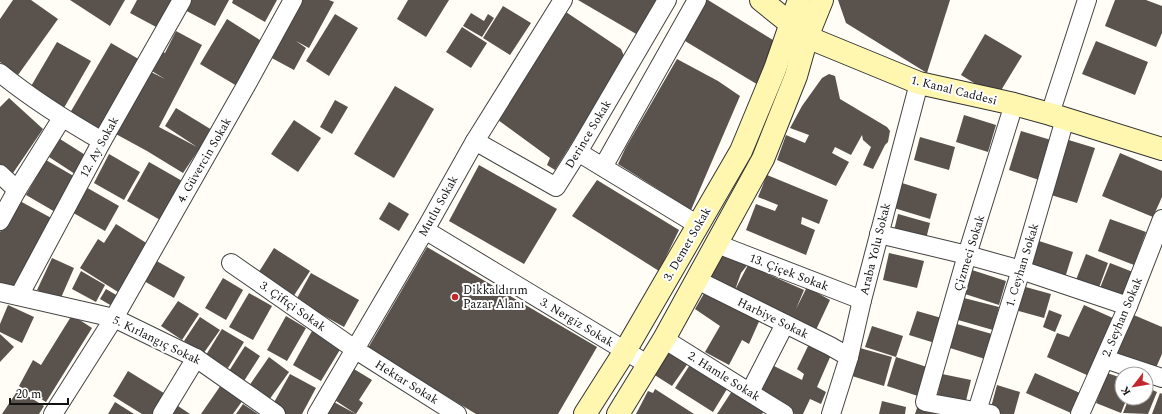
<svg xmlns="http://www.w3.org/2000/svg" width="1162" height="414" viewBox="0 0 1162 414" font-family="Spectral,serif">
<rect width="100%" height="100%" fill="#fffdf5"/>
<!-- building -->
<g fill="#5a524d">
<path d="M13,0H31L58,19L18,75L0,62V19Z"/>
<path d="M70,0H125L110,26Z"/>
<path d="M137,0H172L158,28L130,13Z"/>
<path d="M185,0H229L215,26L181,8Z"/>
<path d="M233,0H277L265,22L232,3Z"/>
<path d="M298,0H329L334,2L309,48L296,41L306,48L294,70L268,56Z"/>
<path d="M408,0H449L426,37L397,19Z"/>
<path d="M578,0H658L638,35Z"/>
<path d="M705,0H708L781,45L760,86L685,41Z"/>
<path d="M838,0H950L927,73L846,23Z"/>
<path d="M1115,0H1146L1162,6V33L1156,47L1105,26Z"/>
<path d="M503,6L531,23L510,55L483,38Z"/>
<path d="M563,10L621,49L625,58L555,170L547,165L550,158L498,120Z"/>
<path d="M471,13L484,21L488,14L494,18L482,37L463,26Z"/>
<path d="M335,14L358,28L329,76L306,61Z"/>
<path d="M227,19L263,42L237,86L200,64Z"/>
<path d="M462,27L487,43L471,68L446,52Z"/>
<path d="M176,31L202,45L159,127L197,147L165,126L176,108L212,130L183,173L147,151L114,133L147,70L165,79L150,70L161,51L165,53Z"/>
<path d="M985,34L1022,56L997,97L961,75Z"/>
<path d="M1096,41L1148,62L1135,95L1082,74Z"/>
<path d="M57,42L91,61L61,113L27,93Z"/>
<path d="M111,43L142,61L99,136L67,118Z"/>
<path d="M677,59L718,81L740,96L691,210L618,164L626,147Z"/>
<path d="M829,74L835,76L840,99L887,127L890,131L888,142L885,145L873,169L863,165L871,147L863,140L862,135L851,155L835,147L832,153L849,162L836,186L777,160L786,135L805,143L809,135L790,128L802,106L822,78Z"/>
<path d="M395,86L434,109L394,178L354,154Z"/>
<path d="M9,98L43,129L11,176L0,165V107Z"/>
<path d="M335,100L348,107L332,134L320,127Z"/>
<path d="M964,115L996,125L988,152L956,142Z"/>
<path d="M294,120L321,138L298,172L271,154Z"/>
<path d="M1021,131L1051,140L1039,180L1009,170Z"/>
<path d="M920,137L955,147L949,170L914,160Z"/>
<path d="M1062,138L1095,148L1077,203L1051,195Z"/>
<path d="M60,139L90,158L78,176L49,157Z"/>
<path d="M1120,153L1162,171V197L1153,217L1102,196Z"/>
<path d="M109,154L140,172L124,200L94,183Z"/>
<path d="M46,160L77,178L57,213L26,195Z"/>
<path d="M149,162L184,182L162,221L127,201Z"/>
<path d="M479,165L557,209L524,264L449,221Z"/>
<path d="M767,175L828,200L819,224L802,217L801,224L815,230L806,255L746,230L756,204L775,211L778,205L758,197Z"/>
<path d="M597,180L679,230L659,271L572,216Z"/>
<path d="M902,183L937,194L930,219L894,208Z"/>
<path d="M84,186L119,206L105,231L70,211Z"/>
<path d="M18,200L55,220L15,292L0,284V232Z"/>
<path d="M389,202L409,214L399,231L379,219Z"/>
<path d="M898,214L930,223L925,243L893,235Z"/>
<path d="M1110,219L1146,232L1134,265L1098,251Z"/>
<path d="M116,224L148,244L118,292L80,268L98,239L104,243Z"/>
<path d="M1036,240L1073,252L1064,281L1027,270Z"/>
<path d="M427,247L597,347L558,414H476L368,348Z"/>
<path d="M274,248L310,271L293,297L257,275Z"/>
<path d="M726,250L749,263L741,273L735,290L749,263L770,275L804,290L796,309L807,287L830,300L815,332L710,277Z"/>
<path d="M889,253L924,261L917,288L883,280Z"/>
<path d="M1086,254L1108,263L1097,293L1074,285Z"/>
<path d="M52,258L74,268L60,300L37,290Z"/>
<path d="M155,260L185,277L174,298L144,281Z"/>
<path d="M1110,263L1133,272L1122,302L1098,293Z"/>
<path d="M972,270L1006,281L999,305L965,294Z"/>
<path d="M81,271L105,285L96,302L72,289Z"/>
<path d="M311,273L359,300L344,327L296,300Z"/>
<path d="M223,278L243,290L226,320L205,308Z"/>
<path d="M1022,286L1051,294L1044,318L1015,310Z"/>
<path d="M106,289L118,296L112,306L100,299Z"/>
<path d="M706,290L761,317L749,344L742,340L729,365L705,352L720,326L695,309Z"/>
<path d="M249,293L272,306L253,340L229,327Z"/>
<path d="M964,298L999,307L993,330L958,320Z"/>
<path d="M178,301L199,314L182,340L161,326Z"/>
<path d="M8,305L34,317L22,343L0,332V324Z"/>
<path d="M1084,305L1115,319L1089,376L1047,357L1057,333L1069,337Z"/>
<path d="M1049,310L1062,315L1055,332L1043,327Z"/>
<path d="M917,311L945,319L938,344L909,335Z"/>
<path d="M1129,313L1162,327V354L1155,370L1113,353Z"/>
<path d="M72,315L92,328L46,402L19,386L33,360L41,365Z"/>
<path d="M286,316L306,328L287,361L267,350Z"/>
<path d="M200,317L220,330L203,354L184,341Z"/>
<path d="M957,324L992,334L985,359L950,348Z"/>
<path d="M872,326L903,336L896,357L865,347Z"/>
<path d="M222,329L244,342L228,368L206,355Z"/>
<path d="M312,331L341,348L321,381L293,365Z"/>
<path d="M0,334L14,347L0,362Z"/>
<path d="M809,344L831,355L817,387L826,392L821,404L810,399L803,414H795L779,405L781,401L758,387L770,364L802,380L804,374L797,369Z"/>
<path d="M245,346L260,356L244,381L229,371Z"/>
<path d="M670,346L691,359L672,386L653,374Z"/>
<path d="M860,348L892,357L884,386L852,376Z"/>
<path d="M269,357L289,372L269,400L249,386Z"/>
<path d="M896,357L930,368L921,397L887,386Z"/>
<path d="M693,360L730,384L713,412L675,388Z"/>
<path d="M349,366L372,380L359,400L363,403L356,414L330,397Z"/>
<path d="M128,371L167,395L155,414H142L113,396Z"/>
<path d="M1035,373L1080,393L1071,413L1026,393Z"/>
<path d="M1107,373L1122,378V398H1127L1121,413L1096,403Z"/>
<path d="M290,374L316,388L302,414H286L272,406Z"/>
<path d="M942,374L971,380L965,405L937,398Z"/>
<path d="M221,385L243,400L233,414H201Z"/>
<path d="M997,385L1020,392L1014,414H1002L990,411Z"/>
<path d="M1146,387L1157,392L1148,414L1123,413L1129,398H1146Z"/>
<path d="M655,389L694,414H636L648,391L653,393Z"/>
<path d="M18,390L44,406L39,414H2Z"/>
<path d="M732,391L764,411L762,414H717Z"/>
<path d="M1160,393L1162,394V414H1152Z"/>
<path d="M332,401L356,414H325Z"/>
<path d="M882,401L906,407L905,414H879Z"/>
<path d="M115,402L134,414H108Z"/>
<path d="M175,404L190,414H169Z"/>
<path d="M243,404L258,414H236Z"/>
<path d="M918,405L947,414H915Z"/>
</g>
<g fill="none" stroke-linecap="round" stroke-linejoin="round">
<defs>
<g id="street">
<path d="M0,73C32,99 67,121 102,141"/>
<path d="M1050,114L1087,0"/>
<path d="M475,141L556,187L578,152L667,0"/>
<path d="M578,152L698,225"/>
<path d="M603,167L697,0"/>
<path d="M0,174L17,190"/>
<path d="M0,221L17,190L62,118"/>
<path d="M425,230L647,364"/>
<path d="M879,234L967,255L1021,270L1128,306"/>
<path d="M717,244L862,300"/>
<path d="M231,263L356,350L457,414"/>
<path d="M697,280L830,346L849,357"/>
<path d="M0,292L114,318L196,358L276,414"/>
<path d="M19,296L102,141L182,0"/>
<path d="M664,339L784,414"/>
<path d="M1105,359L1162,378"/>
<path d="M750,392L785,324"/>
<path d="M977,411L1021,270L1065,119"/>
<path d="M53,414L114,318L248,82L293,0"/>
<path d="M162,414L196,358"/>
<path d="M317,414L425,230L475,141L563,0"/>
<path d="M831,414L849,357L862,300L919,83"/>
<path d="M991,414L925,402L967,255L1014,104"/>
<path d="M1080,414L1128,306L1162,219"/>
</g>
<g id="secondary">
<path d="M761,0L807,37L919,83L1014,104L1050,114L1162,149"/>
<path d="M585,414L625,351L741,151L775,69L799,0"/>
<path d="M618,414L664,339L763,159L796,76L807,37L822,0"/>
</g>
</defs>
<!-- street casing -->
<use href="#street" stroke="#444" stroke-width="20"/>
<!-- secondary casing -->
<use href="#secondary" stroke="#333" stroke-width="24"/>
<!-- street -->
<use href="#street" stroke="#fff" stroke-width="18"/>
<!-- secondary -->
<use href="#secondary" stroke="#fff6b0" stroke-width="22"/>
</g>
<!-- markers -->
<circle fill="#c4262e" stroke="#fff" stroke-width="1.5" cx="455" cy="297" r="4"/>
<g text-anchor="middle" stroke-width="4" stroke-linejoin="round" paint-order="stroke">
<!-- street labels -->
<g font-size="12" fill="#111" stroke="#fff">
<text transform="translate(954 90) rotate(14)" y="4">1. Kanal Caddesi</text>
<text transform="translate(588 134) rotate(-59)" y="4">Derince Sokak</text>
<text transform="translate(99 147) rotate(-61)" y="4">12. Ay Sokak</text>
<text transform="translate(204 160) rotate(-60)" y="4">4. Güvercin Sokak</text>
<text transform="translate(438 206) rotate(-61)" y="4">Mutlu Sokak</text>
<text transform="translate(687 244) rotate(-60)" y="4">3. Demet Sokak</text>
<text transform="translate(875 249) rotate(-76)" y="4">Araba Yolu Sokak</text>
<text transform="translate(969 253) rotate(-73)" y="4">Çizmeci Sokak</text>
<text transform="translate(1022 265) rotate(-73)" y="4">1. Ceyhan Sokak</text>
<text transform="translate(789 272) rotate(21)" y="4">13. Çiçek Sokak</text>
<text transform="translate(293 306) rotate(35)" y="4">3. Çiftçi Sokak</text>
<text transform="translate(1122 317) rotate(-67)" y="4">2. Seyhan Sokak</text>
<text transform="translate(773 318) rotate(26)" y="4">Harbiye Sokak</text>
<text transform="translate(577 322) rotate(31)" y="4">3. Nergiz Sokak</text>
<text transform="translate(157 340) rotate(26)" y="4">5. Kırlangıç Sokak</text>
<text transform="translate(724 376) rotate(32)" y="4">2. Hamle Sokak</text>
<text transform="translate(407 382) rotate(32)" y="4">Hektar Sokak</text>
</g>
<!-- poi labels -->
<g font-size="12" fill="#111" stroke="#fff" text-anchor="start">
<text x="463" y="294">Dikkaldırım<tspan x="463" dy="14">Pazar Alanı</tspan></text>
</g>
</g>
<!-- north arrow -->
<g transform="translate(1134 386) rotate(239)"><circle r="19" fill="#ffffff" stroke="#a0a0a0"/>
<path d="M0-3L7 15L0 10L-7 15Z" fill="#c4262e"/>
<text y="-6" font-size="11" font-weight="bold" text-anchor="middle" fill="#111111">K</text>
</g>
<!-- scale -->
<path d="M10 398v6h58v-6" fill="none" stroke="#111111" stroke-width="2"/>
<text x="16" y="398" font-size="12" fill="#111111" stroke="#ffffff" stroke-width="3" paint-order="stroke">20 m</text>
</svg>
